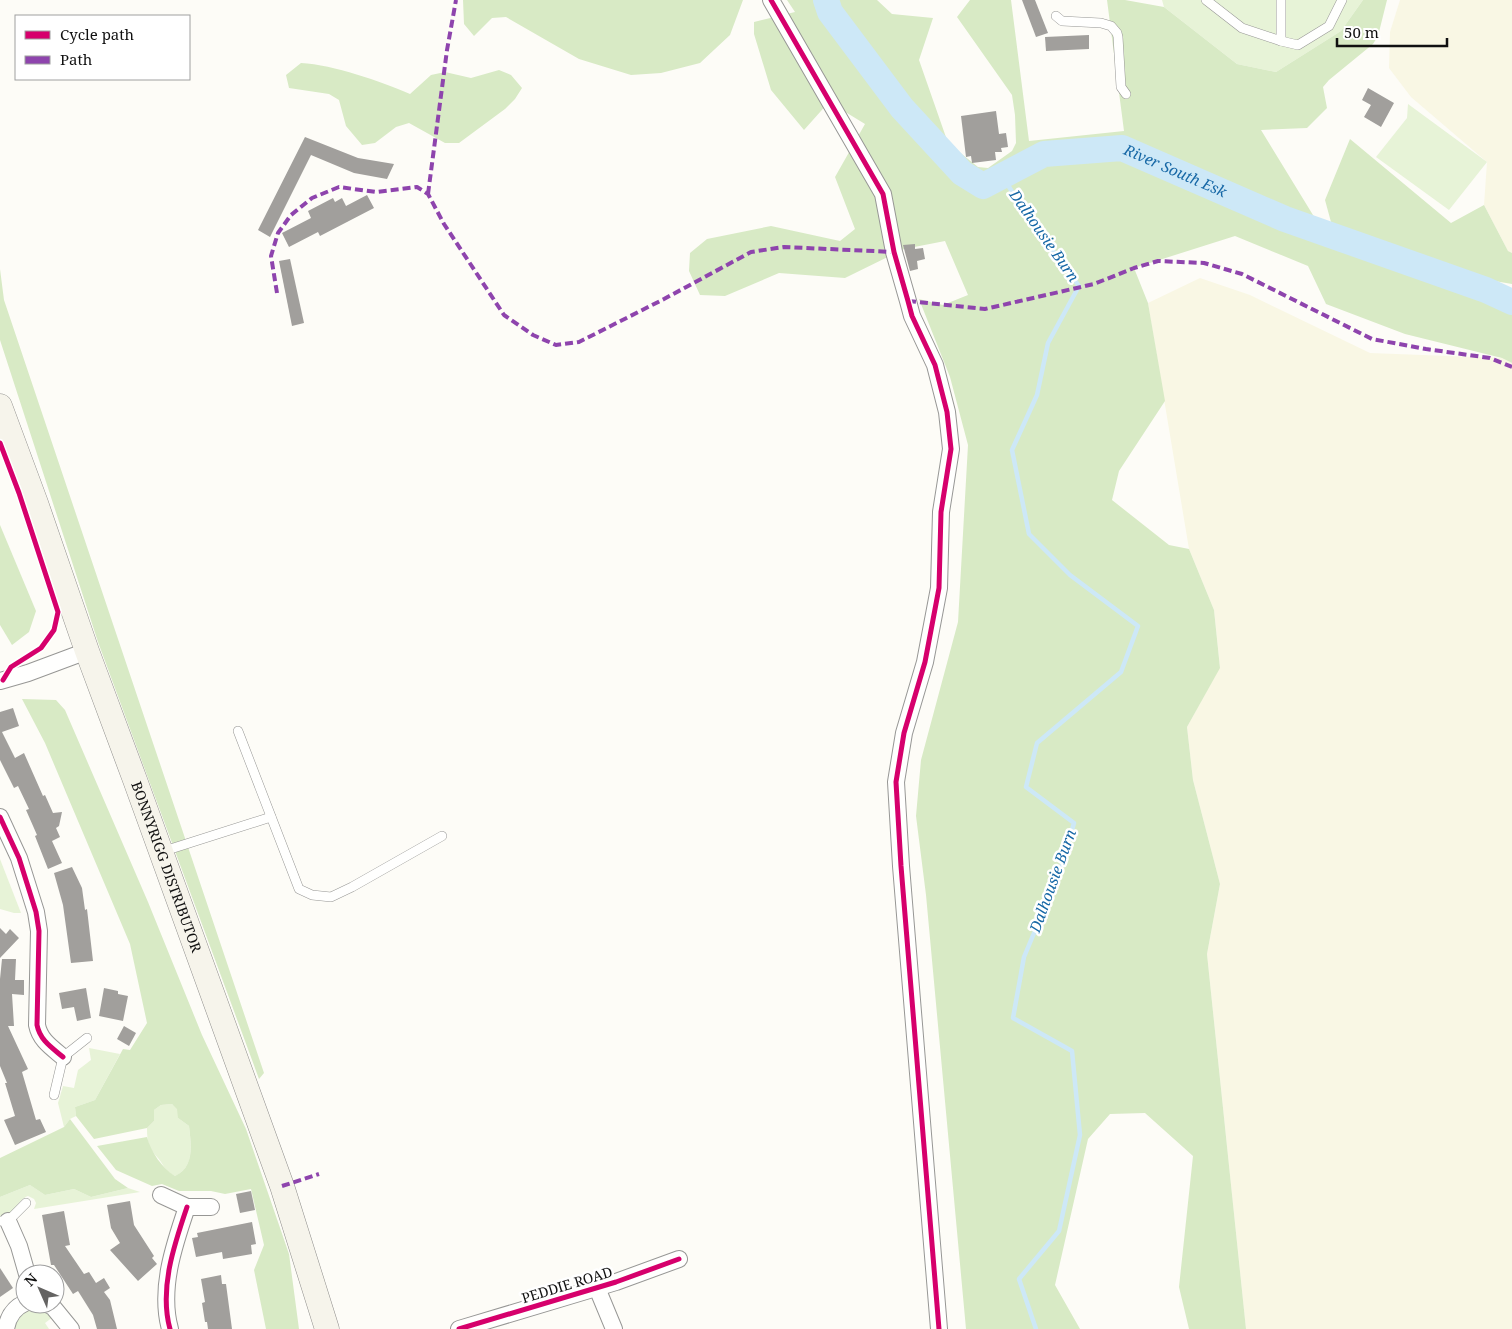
<svg xmlns="http://www.w3.org/2000/svg" width="1512" height="1329" viewBox="0 0 1512 1329" font-family="'Noto Serif',serif">
<rect width="100%" height="100%" fill="#fdfcf7"/>
<!-- farmland -->
<g fill="#f9f7e4">
<path d="M1400,0H1512V253L1508,251L1484,205L1487,162L1411,97L1389,68L1390,32Z"/>
<path d="M1200,278L1250,295L1370,353L1502,358L1512,363V1329H1246L1207,954L1220,884L1193,780L1187,727L1220,667L1214,610L1189,549L1148,303Z"/>
</g>
<!-- green -->
<g fill="#e7f3d7">
<path d="M1162,0H1363L1341,31L1276,72L1237,64L1164,7Z"/>
<path d="M1408,104L1487,162L1449,210L1376,157L1407,118Z"/>
<path d="M0,859L21,913H14L0,909Z"/>
<path d="M89,1048L120,1054L95,1100L75,1107L76,1116L70,1119L64,1127L58,1103L63,1086L74,1088L78,1070L91,1060Z"/>
<path d="M172,1104L178,1109V1118L189,1126C191,1145 195,1167 175,1176C163,1169 166,1168 158,1158C149,1148 147,1143 147,1128L154,1121V1110L161,1105Z"/>
<path d="M30,1185L45,1195L74,1189L91,1197L128,1188L140,1192L34,1209L36,1203L34,1199L28,1196C17,1200 13,1217 0,1216V1197Z"/>
<path d="M31,1309L43,1310L53,1317L45,1323L49,1329H14C16,1318 22,1313 31,1309Z"/>
</g>
<!-- forest -->
<g fill="#d8eac5">
<path d="M463,0H743L730,35L700,63L661,73L631,75L579,59L506,17L492,18L474,36L464,24Z"/>
<path d="M787,0H877L892,14L933,18L919,60L948,143L978,167L988,168L1012,151L1016,143L1015,115L1012,95L957,17L970,0H1011L1029,141L1124,131L1107,0H1125L1164,7L1237,64L1276,72L1341,31L1363,0H1387L1378,36L1373,44L1329,80L1323,87L1327,108L1307,128L1261,130L1324,233L1457,282L1512,304V363L1502,358L1405,334L1326,304L1308,266L1235,236L1134,268L1148,303L1165,401L1119,471L1112,500L1169,545L1189,549L1214,610L1220,668L1187,727L1193,780L1220,884L1207,954L1246,1329H1189L1179,1287L1193,1156L1145,1113L1110,1114L1088,1139L1055,1285L1080,1329H966L926,895L916,816L921,760L958,622L968,445L950,377L919,299L943,305L968,295L945,241L904,249L845,278L779,273L725,296L700,295L689,271L690,253L707,239L771,226L840,241L855,229L835,177L865,124L829,102L804,130L771,90L754,34V22L795,12Z"/>
<path d="M301,63C334,65 380,81 410,94L431,75L445,72L471,78L499,70L511,75L522,88L515,99L505,109L459,143H445L409,123L396,127L375,143L362,145L346,126L339,100L329,94L289,88L286,75Z"/>
<path d="M1350,139L1451,223L1484,205L1508,251L1512,253V284L1477,278L1334,233L1325,200Z"/>
<path d="M0,269L4,300L264,1073L259,1079L98,642L0,340Z"/>
<path d="M0,525L36,611L29,632L12,645L0,625Z"/>
<path d="M22,699L56,700L65,710L148,902L202,1035L246,1129L289,1254L299,1329H266L254,1270L264,1245L251,1189L225,1194L211,1191H179L162,1184L152,1186L116,1170L97,1146L147,1137C151,1152 162,1168 175,1176C195,1167 191,1144 189,1126L178,1118L177,1109L172,1104L161,1105L154,1110V1121L147,1128L94,1139L76,1116L75,1107L95,1100L123,1049L130,1050L147,1023L130,944L45,743Z"/>
<path d="M70,1119L115,1179L128,1188L91,1197L74,1189L45,1195L30,1185L0,1197V1158L64,1127Z"/>
</g>
<g fill="none" stroke-linecap="round" stroke-linejoin="round">
<!-- stream -->
<path stroke="#cde8f7" stroke-width="4.5" d="M1002,176L1031,221L1079,286L1048,343L1037,395L1012,450L1029,534L1070,575L1138,626L1121,672L1037,743L1026,787L1074,823L1060,871L1024,957L1013,1018L1072,1051L1080,1135L1059,1231L1019,1279L1036,1329"/>
<!-- river -->
<path stroke="#cde8f7" stroke-width="26" id="s1" d="M826,0L830,12L902,108L962,173L983,186L1044,154L1122,148L1285,219L1486,290L1512,302"/>
</g>
<!-- building -->
<g fill="#a19f9c">
<path d="M1022,0H1035L1048,33L1036,37Z"/>
<path d="M1089,35V49L1046,51L1045,37Z"/>
<path d="M1368,88L1394,103L1381,127L1364,117L1371,105L1362,100Z"/>
<path d="M996,111L999,134L1006,133L1008,147L1001,148L1002,152H995L996,160L972,163L971,156L966,157L961,116Z"/>
<path d="M305,137L358,158L394,164L387,179L354,173L311,155L270,237L258,230Z"/>
<path d="M367,195L374,208L320,236L318,232L289,247L282,233L311,218L308,211L333,198L335,202L342,198L346,206Z"/>
<path d="M915,244V249L923,248L925,259L917,261L918,269L910,271L903,245Z"/>
<path d="M290,259L304,323L292,326L279,261Z"/>
<path d="M13,708L19,726L2,732L15,758L24,753L43,796L45,795L53,813L62,812L59,826L56,828L60,837L52,841L62,863L48,869L35,836L37,835L26,810L29,809L18,786L14,788L0,760V712Z"/>
<path d="M72,867L82,888L85,910L87,909L93,961L71,963L63,905L54,873Z"/>
<path d="M0,928L6,934L10,929L19,938L0,958Z"/>
<path d="M2,959H16L15,980H24V995L12,994L14,1026H8L28,1069L22,1072L36,1120L40,1119L46,1132L15,1145L4,1120L15,1116L5,1083H7L0,1066V979Z"/>
<path d="M86,988L91,1018L77,1021L74,1007L62,1009L59,993Z"/>
<path d="M104,988L118,991V994L128,996L123,1021L99,1016Z"/>
<path d="M124,1026L136,1033L129,1046L117,1039Z"/>
<path d="M251,1191L255,1210L240,1213L236,1194Z"/>
<path d="M130,1201L134,1225L154,1256L152,1258L157,1264L138,1281L110,1250L120,1243L111,1228L107,1205Z"/>
<path d="M64,1211L70,1245L65,1246L84,1274L89,1272L96,1283L104,1278L110,1288L104,1292L110,1300L117,1329H97L93,1315L78,1291L73,1294L54,1265H51L42,1215Z"/>
<path d="M252,1222L256,1244L251,1245L252,1254L223,1259L222,1252L196,1257L192,1238L198,1237L197,1233Z"/>
<path d="M0,1268L13,1288L0,1297Z"/>
<path d="M221,1275L222,1284H226L232,1329H208L207,1322H205L202,1303L205,1302L201,1279Z"/>
</g>
<g fill="none" stroke-linecap="round" stroke-linejoin="round">
<defs>
<g id="service">
<path d="M1206,0L1242,28L1281,41L1298,45L1329,26L1342,0"/>
<path d="M1056,16L1062,21L1101,23L1111,26L1117,33L1118,37L1121,87L1126,94"/>
<path d="M1281,41V0"/>
<path d="M238,731L299,889L312,895L331,897L352,887L442,836"/>
<path d="M161,852L271,817"/>
<path d="M54,1095L63,1057L87,1038"/>
<path d="M0,1221H8L26,1203"/>
</g>
<g id="minor">
<path d="M771,0L883,194L894,252L908,301L912,316L935,365L947,412L951,449L941,512L939,588L925,662L904,733L896,782L901,866L939,1329"/>
<path d="M0,681L28,673L87,651"/>
<path d="M0,817L19,858L36,912L39,931L37,1025C40,1040 51,1047 63,1057"/>
<path d="M161,1195L187,1207H211"/>
<path d="M8,1221L19,1246L27,1274"/>
<path d="M597,1288L614,1329"/>
<path d="M47,1304L53,1307L71,1329"/>
<path d="M6,1329C8,1317 13,1308 25,1303"/>
<path d="M170,1329C159,1289 174,1245 187,1207"/>
<path d="M459,1329L616,1282L679,1259"/>
</g>
<g id="secondary">
<path id="s2" d="M0,406L36,503L87,651L135,780L282,1186L327,1329"/>
</g>
</defs>
<!-- service casing -->
<use href="#service" stroke="#979795" stroke-width="10"/>
<!-- minor casing -->
<use href="#minor" stroke="#979795" stroke-width="18"/>
<!-- secondary casing -->
<use href="#secondary" stroke="#8e8d8b" stroke-width="25"/>
<!-- service -->
<use href="#service" stroke="#fffffe" stroke-width="9"/>
<!-- minor -->
<use href="#minor" stroke="#fffffe" stroke-width="16"/>
<!-- secondary -->
<use href="#secondary" stroke="#f6f4eb" stroke-width="24"/>
<!-- quiet -->
<g stroke="#8e44ad" stroke-width="4" stroke-dasharray="8 4" stroke-linecap="butt">
<path d="M428,194L447,50L456,0"/>
<path d="M277,293L271,256L278,233L291,215L312,198L339,187L376,192L417,187L428,194L444,224L504,315L533,335L556,345L579,342L664,299L751,252L784,247L894,252"/>
<path d="M908,301L985,309L1094,284L1134,268L1158,261L1204,263L1242,274L1372,339L1426,349L1490,358L1512,367"/>
<path d="M282,1186L319,1174"/>
</g>
<defs>
<g id="cycleway">
<path d="M771,0L883,194L894,252L908,301L912,316L935,365L947,412L951,449L941,512L939,588L925,662L904,733L896,782L901,866L939,1329"/>
<path d="M0,443L19,493L58,612L54,630L41,648L11,667L3,680"/>
<path d="M0,817L19,858L36,912L39,931L37,1025C40,1040 51,1047 63,1057"/>
<path d="M170,1329C159,1289 174,1245 187,1207"/>
<path d="M459,1329L616,1282L679,1259"/>
</g>
</defs>
<!-- cycleway casing -->
<use href="#cycleway" stroke="#fff" stroke-width="8"/>
<!-- cycleway -->
<use href="#cycleway" stroke="#d6006c" stroke-width="5"/>
</g>
<g text-anchor="middle" stroke-width="5" stroke-linejoin="round" paint-order="stroke">
<!-- street labels -->
<g font-size="14" fill="#111" stroke="#fff">
<text dy="5" stroke="none"><textPath href="#s2" startOffset="490">BONNYRIGG DISTRIBUTOR</textPath></text>
<text transform="translate(567 1285) rotate(-17)" y="5">PEDDIE ROAD</text>
</g>
<!-- water labels -->
<g font-size="15" font-style="italic" fill="#1768a6" stroke="#fff">
<text dy="5" stroke="none"><textPath href="#s1" startOffset="451">River South Esk</textPath></text>
<text transform="translate(1044 236) rotate(55)" y="5">Dalhousie Burn</text>
<text transform="translate(1053 881) rotate(-70)" y="5">Dalhousie Burn</text>
</g>
</g>
<!-- legend -->
<rect x="15" y="15" width="175" height="65" fill="#ffffff" stroke="#a0a0a0"/>
<rect x="25" y="31" width="25" height="8" fill="#d6006c" stroke="#a0a0a0"/>
<text x="60" y="40" font-size="15" fill="#111111">Cycle path</text>
<rect x="25" y="56" width="25" height="8" fill="#8e44ad" stroke="#a0a0a0"/>
<text x="60" y="65" font-size="15" fill="#111111">Path</text>
<!-- north arrow -->
<g transform="translate(40 1289) rotate(315)"><circle r="24" fill="#ffffff" stroke="#a0a0a0"/>
<path d="M0-4L9 19L0 12L-9 19Z" fill="#646362"/>
<text y="-8" font-size="14" font-weight="bold" text-anchor="middle" fill="#111111">N</text>
</g>
<!-- scale -->
<path d="M1337 38v8h110v-8" fill="none" stroke="#111111" stroke-width="2.5"/>
<text x="1344" y="38" font-size="15" fill="#111111" stroke="#ffffff" stroke-width="4" paint-order="stroke">50 m</text>
</svg>
